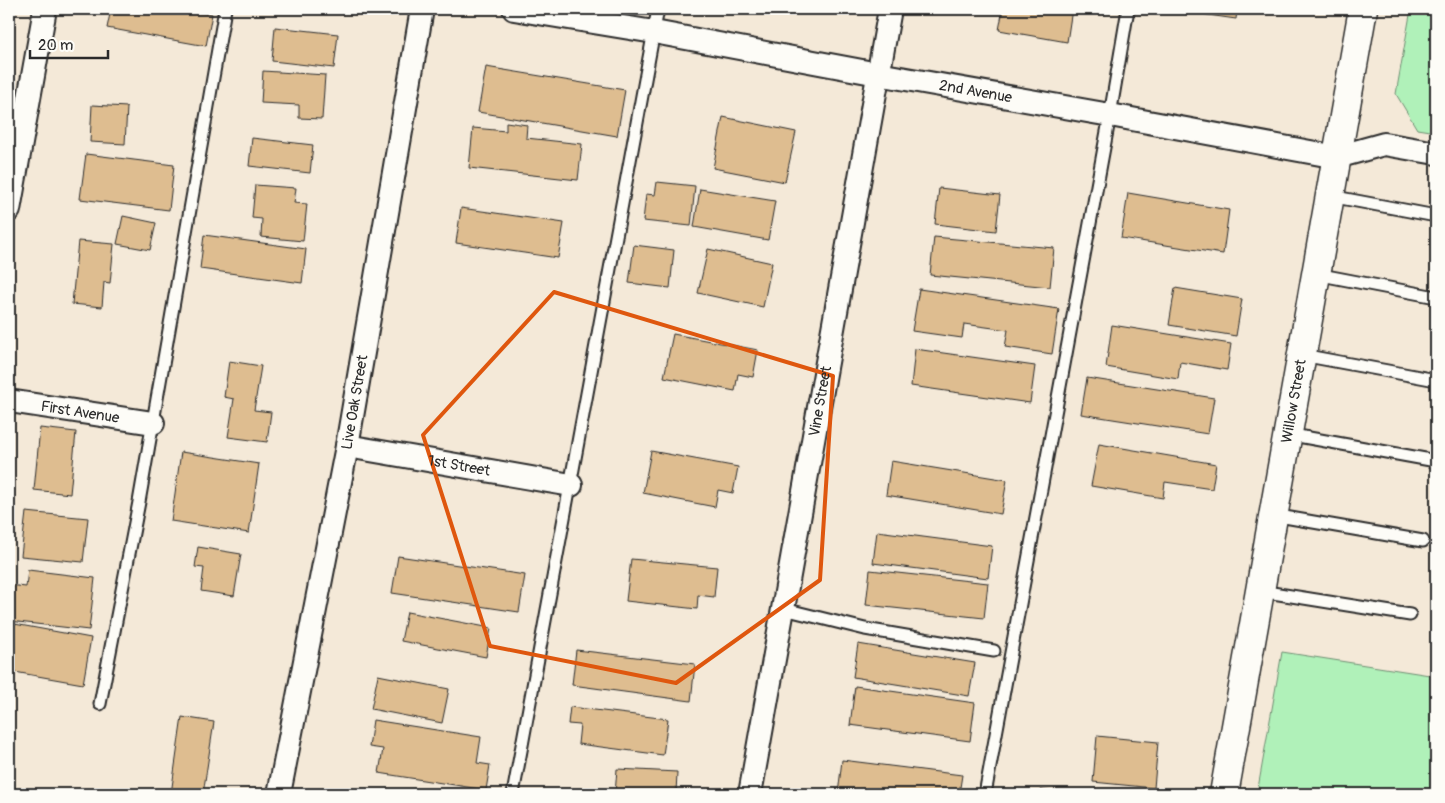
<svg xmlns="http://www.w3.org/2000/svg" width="1445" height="803" viewBox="0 0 1445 803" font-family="Pangolin,sans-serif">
<rect width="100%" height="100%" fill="#f4e9d8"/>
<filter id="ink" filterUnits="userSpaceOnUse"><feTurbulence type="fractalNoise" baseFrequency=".02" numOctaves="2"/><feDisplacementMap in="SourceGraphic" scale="10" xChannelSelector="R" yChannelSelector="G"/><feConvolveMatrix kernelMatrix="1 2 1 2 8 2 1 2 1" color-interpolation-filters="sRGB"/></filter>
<g filter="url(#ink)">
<!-- green -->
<g fill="#b0f1b9" stroke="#6e8e72">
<path d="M1411,9H1436V132L1417,129L1396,94Z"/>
<path d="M1282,652L1436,676V794H1257Z"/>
</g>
<!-- building -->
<g fill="#debd90" stroke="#2b2b2b">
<path d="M111,9H181L212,14L206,46L107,28Z"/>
<path d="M1003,9H1072L1067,42L999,30Z"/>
<path d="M1166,9H1263V14L1237,10L1236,19Z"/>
<path d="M275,27L338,34L334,68L272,61Z"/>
<path d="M486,67L625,90L617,136L478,112Z"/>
<path d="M263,71L325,75L322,119L299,118V105L261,103Z"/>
<path d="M92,105L127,107L125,144L90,142Z"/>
<path d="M723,117L796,132L785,182L713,168Z"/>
<path d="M506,122L527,125L526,138L582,144L578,180L469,168L473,128L506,131Z"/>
<path d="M252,138L313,145L310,173L249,166Z"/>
<path d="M86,154L174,165L169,210L80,199Z"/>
<path d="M657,182L695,186L691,226L643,221L646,194L655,195Z"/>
<path d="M255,185L296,188L294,203L307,204L303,241L261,237L262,219L252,218Z"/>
<path d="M939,188L1000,195L996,231L935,224Z"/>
<path d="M700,189L775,201L768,240L694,227Z"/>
<path d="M1128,193L1229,210L1223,254L1121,238Z"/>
<path d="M461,208L564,223L558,258L456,243Z"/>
<path d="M123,216L156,223L150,250L117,244Z"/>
<path d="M204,235L306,249L302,283L200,269Z"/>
<path d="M934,237L1054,248L1050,287L930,275Z"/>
<path d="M78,241L114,244L110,283L104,282L102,307L72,304Z"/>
<path d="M634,245L674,250L670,288L629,283Z"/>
<path d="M708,249L772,263L763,307L698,293Z"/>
<path d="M1175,288L1242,299L1236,336L1169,325Z"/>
<path d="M919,289L1059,309L1052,354L1005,347L1008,330L964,324L962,338L912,331Z"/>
<path d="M1112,325L1231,344L1227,370L1180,362L1178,379L1106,367Z"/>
<path d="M673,334L758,350L753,377L738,374L735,391L664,377Z"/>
<path d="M915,349L1035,366L1030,403L911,386Z"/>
<path d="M229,361L261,366L254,410L271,412L267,442L228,437L234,399L224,397Z"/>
<path d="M1087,378L1214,398L1208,434L1081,414Z"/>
<path d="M40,428L76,432L70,494L34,490Z"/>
<path d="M1099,444L1216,464L1212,489L1165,482L1163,498L1091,486Z"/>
<path d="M651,451L738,467L733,493L718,490L715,507L643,493Z"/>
<path d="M181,452L259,464L249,533L171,521Z"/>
<path d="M891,461L1007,480L1001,514L886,495Z"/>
<path d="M26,512L88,518L83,562L21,556Z"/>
<path d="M877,531L992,546L988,578L873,563Z"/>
<path d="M198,547L241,554L234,596L201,591L204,568L195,567Z"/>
<path d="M398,556L525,575L519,612L392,593Z"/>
<path d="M631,559L717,567L714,597L698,595L697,609L626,601Z"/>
<path d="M28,570L95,578L89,630L9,621V585L26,587Z"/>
<path d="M870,570L988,583L984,618L866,605Z"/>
<path d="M407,612L491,628L486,657L401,641Z"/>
<path d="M9,623L91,638L83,684L9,671Z"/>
<path d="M858,644L975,663L969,696L853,677Z"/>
<path d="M576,650L695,664L691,701L572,685Z"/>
<path d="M378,675L449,689L442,723L371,709Z"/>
<path d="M855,686L975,703L970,741L850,725Z"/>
<path d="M570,707L668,719L663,755L578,744L580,725L568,724Z"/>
<path d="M182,717L214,722L203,794H171Z"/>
<path d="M373,720L481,737L477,763L490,765L486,790L379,773L383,749L369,747Z"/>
<path d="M1097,736L1158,742L1154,788L1093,782Z"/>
<path d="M842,760L962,775L959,794H838Z"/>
<path d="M617,769L677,772L676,794H615Z"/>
<path d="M1041,790L1065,794H1041Z"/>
</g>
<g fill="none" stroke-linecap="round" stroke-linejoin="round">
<defs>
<g id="lane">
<path d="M1330,196L1436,216"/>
<path d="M1316,274L1436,297"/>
<path d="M1302,355L1436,380"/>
<path d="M1287,434L1436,461"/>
<path d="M1273,515L1423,541"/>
<path d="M1260,591L1410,615"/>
<path d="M784,609L865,629L994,651"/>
<path d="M100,704L139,502L225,9"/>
<path d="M513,794L658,9"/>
<path d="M985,794L1110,115L1128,9"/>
</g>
<g id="street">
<path id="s1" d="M514,9L654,32L878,74L1110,115L1337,157L1384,144L1436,153"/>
<path d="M9,210L45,9"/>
<path id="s2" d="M9,401L153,423"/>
<path id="s3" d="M347,446L571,485"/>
<path id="s4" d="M279,794L347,446L422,9"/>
<path id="s5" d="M750,794L890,9"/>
</g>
<g id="secondary">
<path id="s6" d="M1224,794L1363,9"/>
</g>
</defs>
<!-- lane casing -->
<use href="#lane" stroke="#2b2b2b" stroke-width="15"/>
<!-- street casing -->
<use href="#street" stroke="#2b2b2b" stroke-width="26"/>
<!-- secondary casing -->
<use href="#secondary" stroke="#2b2b2b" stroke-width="31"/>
<!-- lane -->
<use href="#lane" stroke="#fdfcf7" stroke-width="11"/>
<!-- street -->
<use href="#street" stroke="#fdfcf7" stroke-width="22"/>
<!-- secondary -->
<use href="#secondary" stroke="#fdfcf7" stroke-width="28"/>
</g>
</g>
<!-- marked area -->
<path fill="none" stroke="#df570e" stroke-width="4" stroke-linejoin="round" d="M554,292L833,376L820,580L676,683L490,646L423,435Z"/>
<g text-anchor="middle" stroke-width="4" stroke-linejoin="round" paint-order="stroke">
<!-- street labels -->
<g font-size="15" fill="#2b2b2b" stroke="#fdfcf7">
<text dy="5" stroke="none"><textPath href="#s1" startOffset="469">2nd Avenue</textPath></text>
<text dy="5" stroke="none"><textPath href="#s6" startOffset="399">Willow Street</textPath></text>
<text dy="5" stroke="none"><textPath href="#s4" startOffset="399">Live Oak Street</textPath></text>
<text dy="5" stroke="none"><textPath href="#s5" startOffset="399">Vine Street</textPath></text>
<text dy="5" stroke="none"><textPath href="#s2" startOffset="72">First Avenue</textPath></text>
<text dy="5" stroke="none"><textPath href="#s3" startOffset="114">1st Street</textPath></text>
</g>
</g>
<!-- margin -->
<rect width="1445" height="803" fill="none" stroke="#fdfcf7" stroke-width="30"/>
<rect x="15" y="15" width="1415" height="773" fill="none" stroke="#2b2b2b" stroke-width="2" filter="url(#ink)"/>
<!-- scale -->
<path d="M30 50v8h78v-8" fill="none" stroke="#2b2b2b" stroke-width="2.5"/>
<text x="38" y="50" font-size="15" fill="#2b2b2b" stroke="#fdfcf7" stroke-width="4" paint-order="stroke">20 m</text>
</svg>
